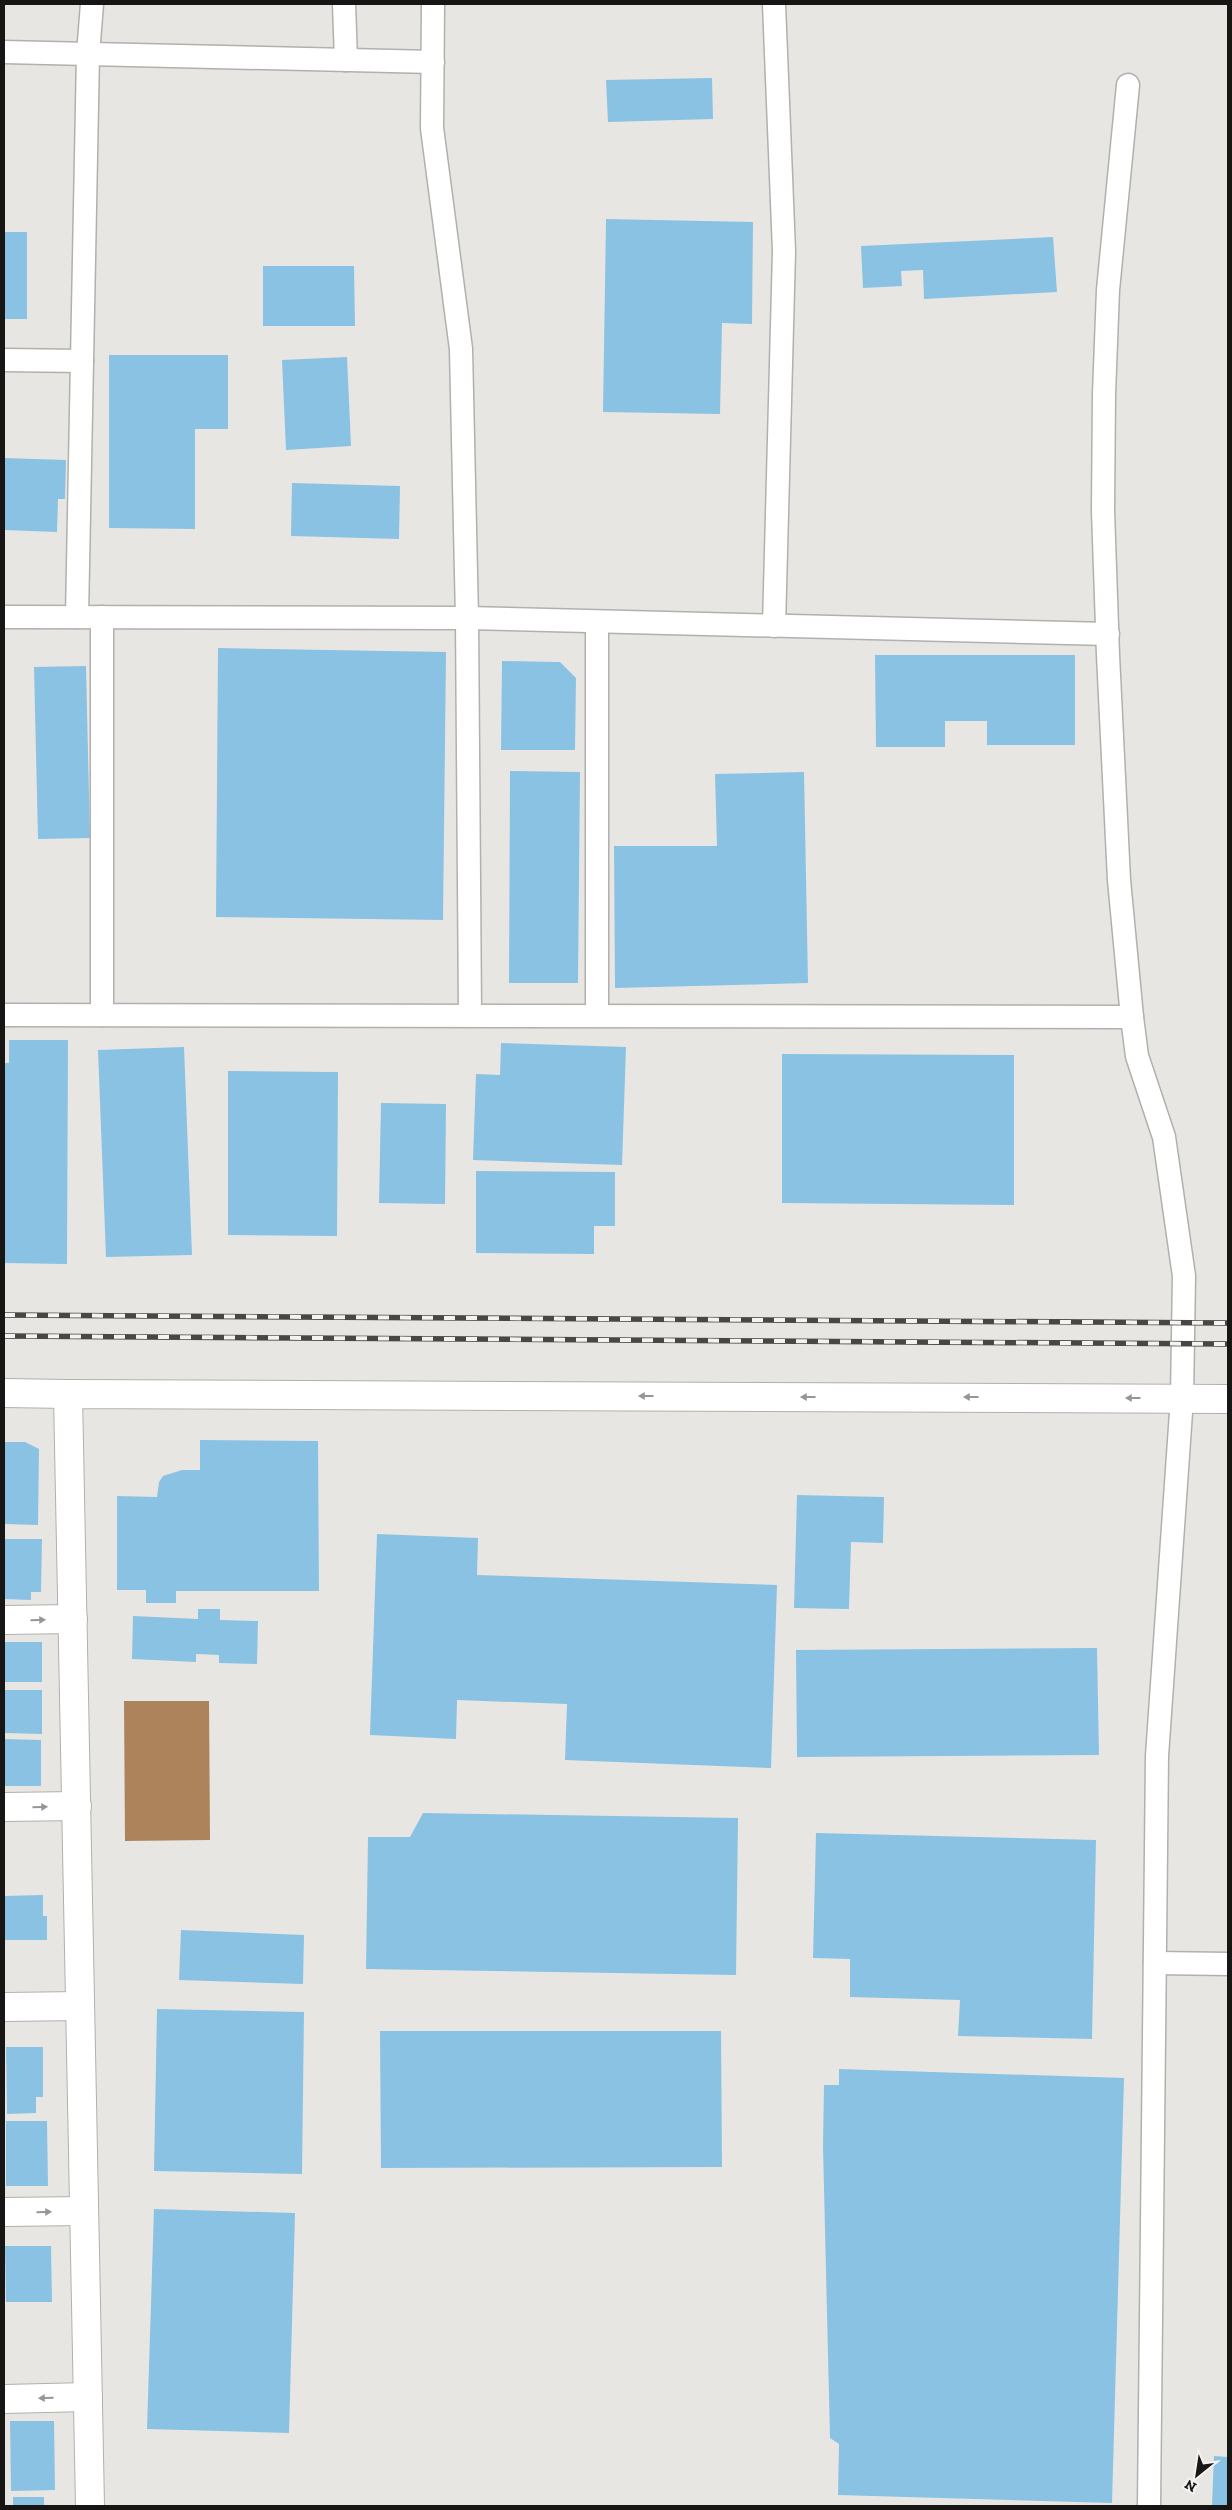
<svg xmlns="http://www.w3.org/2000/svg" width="1232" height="2510" viewBox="0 0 1232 2510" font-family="'Zilla Slab',serif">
<rect width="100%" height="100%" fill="#e8e6e3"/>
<!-- water -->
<path fill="#ac835b" d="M124,1701H209L210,1840L125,1841Z"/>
<!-- building -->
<g fill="#8ac2e3">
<path d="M712,78L713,119L608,122L606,80Z"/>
<path d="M606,219L753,222L752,324L722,323L720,414L603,412Z"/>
<rect x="4" y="232" width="23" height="87"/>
<path d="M1053,237L1057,292L924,299L923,270L901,271L902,286L863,288L861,246Z"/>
<path d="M263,266H354L355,326H263Z"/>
<path d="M109,355H228V429H195V529L109,528Z"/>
<path d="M347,357L351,446L286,450L282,360Z"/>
<path d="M4,458L66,460L65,499H58L57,532L4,530Z"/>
<path d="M292,483L400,486L399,539L291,536Z"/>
<path d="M218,648L446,652L443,920L216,917Z"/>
<path d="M875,655H1075V745H987V721H945V747H876Z"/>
<path d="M502,661L560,662L576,678L575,750H501Z"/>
<path d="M86,666L90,838L38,839L34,667Z"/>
<path d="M510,771L580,772L578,983H509Z"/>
<path d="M804,772L808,983L615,988L614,846H717L715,774Z"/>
<path d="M9,1040H68L67,1264L4,1263V1063H9Z"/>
<path d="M501,1043L626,1047L622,1165L473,1160L476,1074L500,1075Z"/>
<path d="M184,1047L192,1255L106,1257L98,1050Z"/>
<path d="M782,1054L1014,1055V1205L782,1203Z"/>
<path d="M228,1071L338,1072L337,1236L228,1235Z"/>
<path d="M381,1103L446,1104L445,1204L379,1203Z"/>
<path d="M476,1171L615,1172V1226H594V1254L476,1253Z"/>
<path d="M200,1440L318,1441L319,1591H176V1603H146V1590H117V1496L157,1497L159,1482L163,1476L182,1470H200Z"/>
<path d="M4,1442H25L39,1449L38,1525L4,1524Z"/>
<path d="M797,1495L884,1497L883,1543L851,1542L849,1609L794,1608Z"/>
<path d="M377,1534L478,1538L477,1575L777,1585L771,1768L565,1760L567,1704L457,1700L456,1739L370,1735Z"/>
<path d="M4,1539H42L41,1592H31V1600L4,1599Z"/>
<path d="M198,1609H220V1620L258,1621L257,1664L219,1663V1655L196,1654V1662L132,1659L133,1616L198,1619Z"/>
<rect x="4" y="1642" width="38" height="40"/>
<path d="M1097,1648L1099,1755L797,1757L796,1650Z"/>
<path d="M5,1690H42V1734L5,1733Z"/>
<path d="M4,1739L41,1740V1786H4Z"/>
<path d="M423,1813L738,1818L736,1975L366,1969L368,1837H410Z"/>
<path d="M816,1833L1096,1840L1092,2039L958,2036L960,2000L850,1997V1959L813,1958Z"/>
<path d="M43,1895V1916H47V1940H4V1896Z"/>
<path d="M181,1930L304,1935L303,1984L179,1980Z"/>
<path d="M157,2009L304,2012L302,2174L154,2171Z"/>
<path d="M380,2031H721L722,2167L381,2168Z"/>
<path d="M6,2047H43V2097H36V2113L7,2114Z"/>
<path d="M839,2069L1124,2078L1112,2503L838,2495L839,2444L830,2438L823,2146L824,2085H839Z"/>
<path d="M6,2121H47L48,2186H6Z"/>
<path d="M154,2209L295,2213L289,2433L147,2429Z"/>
<path d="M5,2246H51L52,2302H6Z"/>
<path d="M10,2421H54L55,2490L11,2491Z"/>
<path d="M1214,2456L1228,2457V2506H1212Z"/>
<rect x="13" y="2497" width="31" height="9"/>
</g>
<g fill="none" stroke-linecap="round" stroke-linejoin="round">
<defs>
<g id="service">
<path d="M344,4L346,60"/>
<path d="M433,4L432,128L461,349L467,618L470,1014"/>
<path d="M4,52L433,62"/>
<path d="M1128,85L1108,290L1104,394L1103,511L1108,655L1119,880L1132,1017L1137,1056L1164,1137L1184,1276L1182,1398L1157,1756L1149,2506"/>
<path d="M4,360L82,361"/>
<path d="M4,617L467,618L1108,634"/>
<path d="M77,617L88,54L92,4"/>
<path d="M102,617V1015"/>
<path d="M774,626L784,251L774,4"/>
<path d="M597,1014V622"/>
<path d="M4,1015L1132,1017"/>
<path d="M1155,1963L1228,1964"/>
</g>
<g id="minor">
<path d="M4,1620L73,1619"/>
<path d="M4,1807L77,1806"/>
<path d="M4,2007L80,2006"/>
<path d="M4,2212L84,2211"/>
<path d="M4,2399L88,2397"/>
<path d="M90,2506L68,1394L1228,1399"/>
</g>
<path id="tertiary" d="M4,1393L68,1394"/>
</defs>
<!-- service casing -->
<use href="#service" stroke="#b2b0ad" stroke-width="25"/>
<!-- minor casing -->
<use href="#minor" stroke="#b2b0ad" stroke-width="30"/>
<!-- tertiary casing -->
<use href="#tertiary" stroke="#b2b0ad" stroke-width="30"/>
<!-- service -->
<use href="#service" stroke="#fff" stroke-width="22"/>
<!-- minor -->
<use href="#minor" stroke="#fff" stroke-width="28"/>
<!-- tertiary -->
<use href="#tertiary" stroke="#fff" stroke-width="28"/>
<defs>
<g id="rail">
<path d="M4,1315L1228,1323"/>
<path d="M4,1336L1228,1344"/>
</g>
</defs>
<!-- rail casing -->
<use href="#rail" stroke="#484745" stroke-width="5.5"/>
<!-- rail -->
<use href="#rail" stroke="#f5f3f1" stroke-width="4" stroke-dasharray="11" stroke-linecap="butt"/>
</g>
<!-- one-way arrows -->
<defs><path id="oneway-solid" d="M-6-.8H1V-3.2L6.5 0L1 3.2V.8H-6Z" transform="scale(1.25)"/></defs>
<g fill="#979696">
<use href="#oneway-solid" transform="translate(646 1396) rotate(-180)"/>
<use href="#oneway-solid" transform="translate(808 1397) rotate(-180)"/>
<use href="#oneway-solid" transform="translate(971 1397) rotate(-180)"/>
<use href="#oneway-solid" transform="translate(1133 1398) rotate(-180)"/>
<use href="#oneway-solid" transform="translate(38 1620) rotate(-1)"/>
<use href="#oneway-solid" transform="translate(40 1807) rotate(-1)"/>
<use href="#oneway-solid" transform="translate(44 2212) rotate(-1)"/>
<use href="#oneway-solid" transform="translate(46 2398) rotate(179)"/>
</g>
<!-- border -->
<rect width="1232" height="2510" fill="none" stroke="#171615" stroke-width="10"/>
<!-- north arrow -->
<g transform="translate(1197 2475) rotate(210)" stroke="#f5f3f1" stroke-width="4" paint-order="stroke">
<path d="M0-4L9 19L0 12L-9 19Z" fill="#171615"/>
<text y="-8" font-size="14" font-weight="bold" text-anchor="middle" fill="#171615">N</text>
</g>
</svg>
